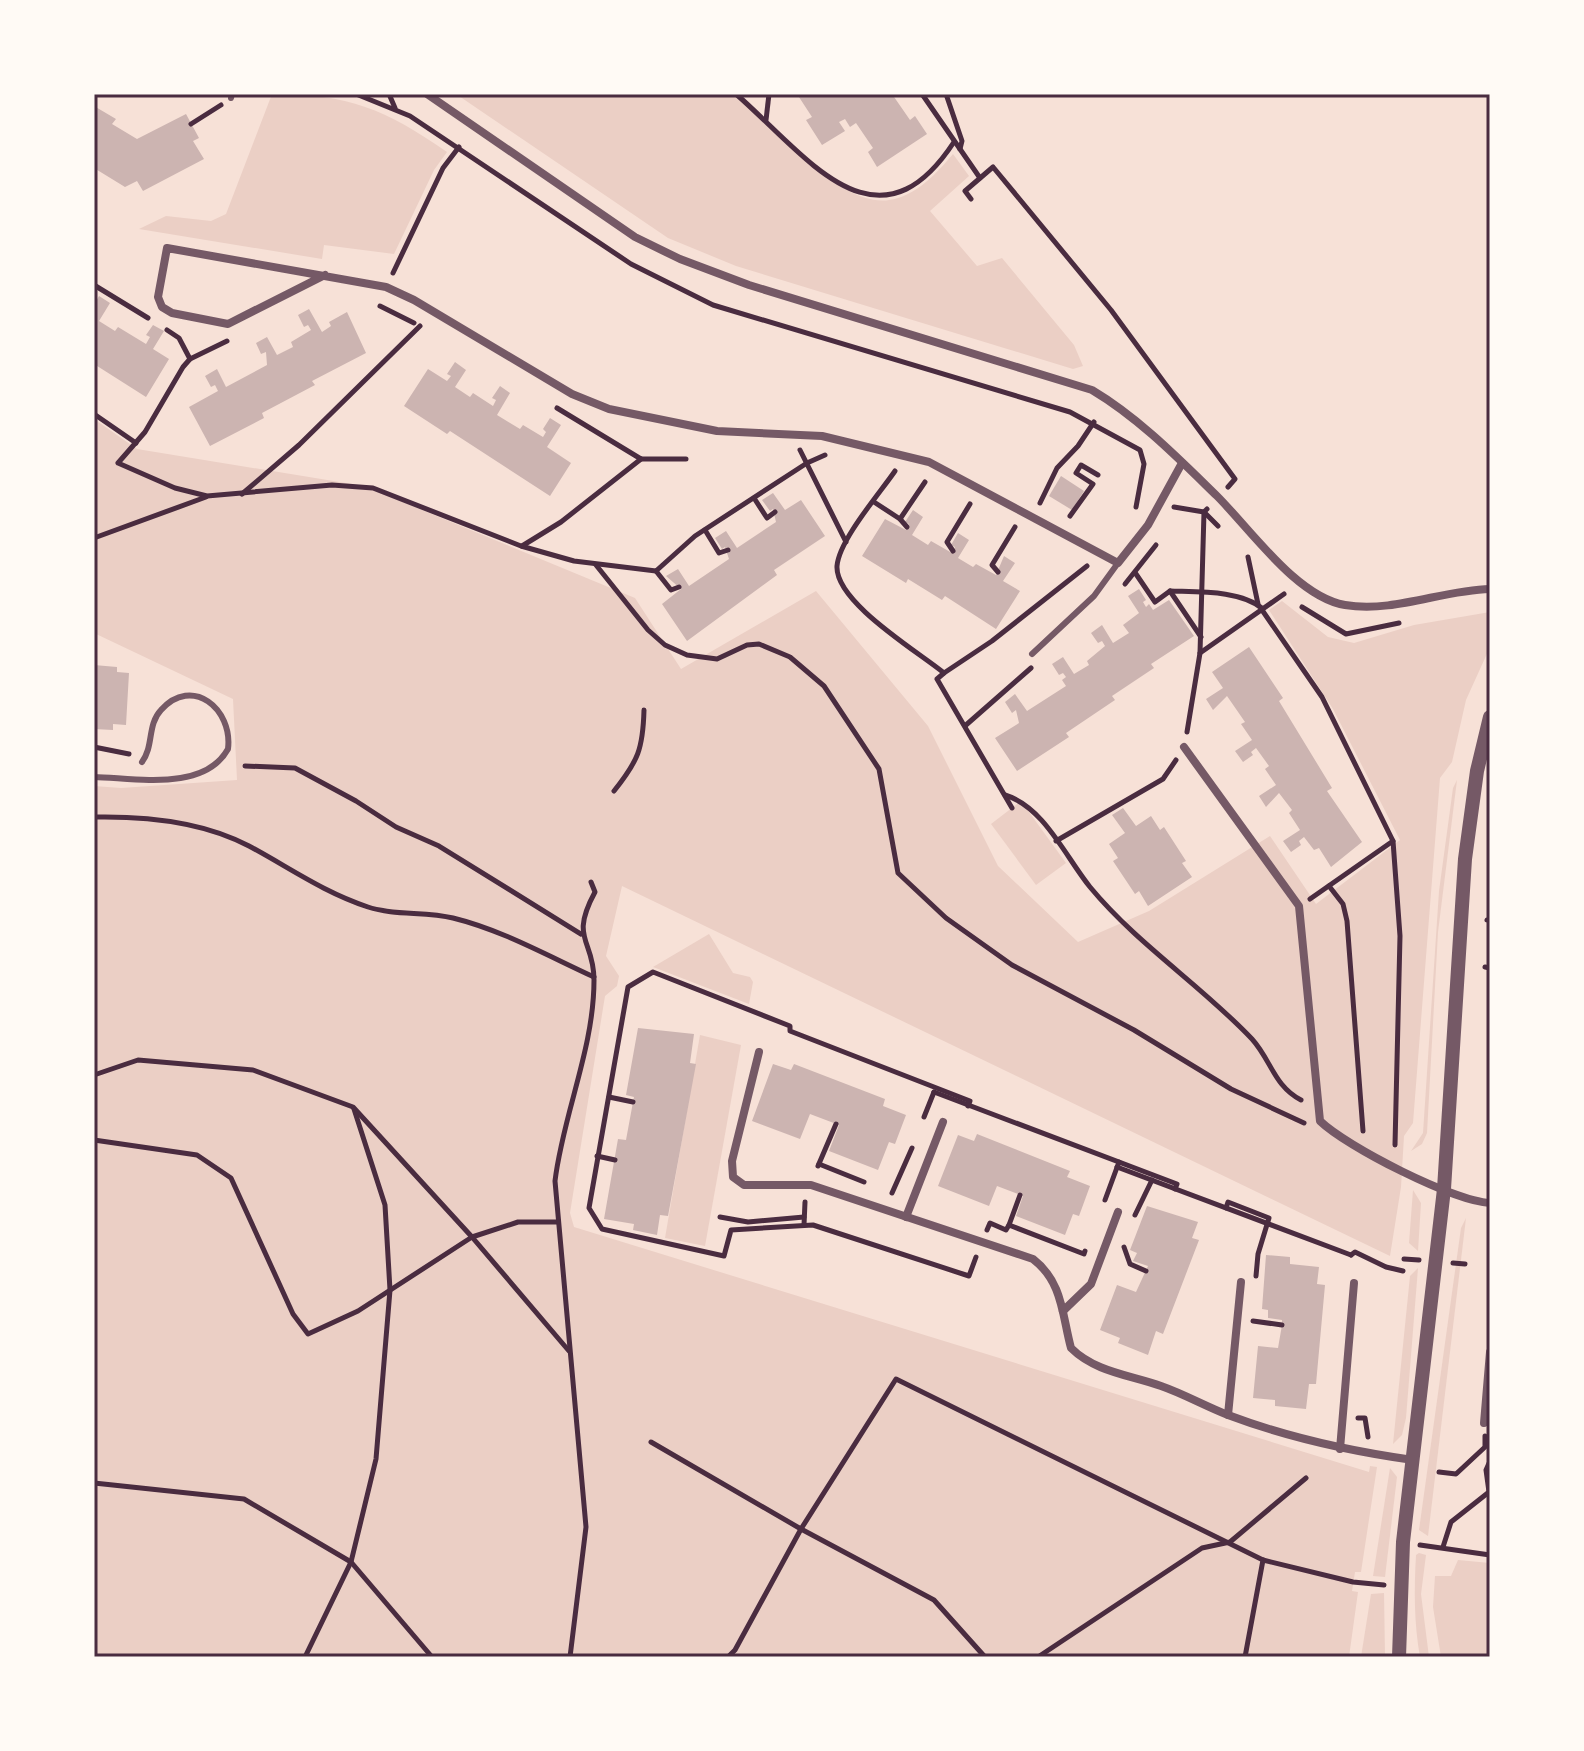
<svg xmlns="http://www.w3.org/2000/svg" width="1584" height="1751" viewBox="0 0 1584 1751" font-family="'Titillium Web',sans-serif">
<rect width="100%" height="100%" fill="#f7e1d7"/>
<!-- green -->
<g fill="#ebcfc5">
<path d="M272,94C349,94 385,109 447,152L434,170L394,254L324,245L322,259L139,229L166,216L211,221L226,214Z"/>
<path d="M456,94H734C757,115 780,136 804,157C863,210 898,221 953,154L969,176L930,211L977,266L1002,258L1074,345L1083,366L1073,369L736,266L668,238Z"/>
<path d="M94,419L137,449L364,486L635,598L681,669L816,591L928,726L998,866L1078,942L1149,911L1270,836L1316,904L1400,840L1333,709L1269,610L1282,601L1328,637L1354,643L1414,625L1490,612V647L1466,700L1452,762L1440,778L1413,1123L1404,1136L1401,1187L1390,1256L622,886L606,956L619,976L617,986L605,996L570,1213L574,1227L1369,1472L1370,1466L1377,1467L1361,1572H1355L1352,1591L1358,1592L1349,1657H94V786L121,788L237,780L233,699L94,633Z"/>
<path d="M1457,780L1438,932L1427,1133L1422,1144L1411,1151L1423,1133L1439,891L1453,788Z"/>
<path d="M1021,801L1066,863L1036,885L991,824Z"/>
<path d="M709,934L733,973L750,977L753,982L749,1004L653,967Z"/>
<path d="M700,1035L741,1045L705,1246L665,1238Z"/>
<path d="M1413,1190L1421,1203L1418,1251L1409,1243Z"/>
<path d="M1466,1218L1428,1536L1419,1530L1461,1228Z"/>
<path d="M1418,1268L1406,1418L1402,1435L1393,1444L1410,1276Z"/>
<path d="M1390,1468L1397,1477L1385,1577L1373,1576Z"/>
<path d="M1419,1553L1426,1555L1421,1594L1429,1657H1420C1414,1623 1414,1590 1416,1555Z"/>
<path d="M1458,1560L1490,1563V1657H1441L1433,1607L1435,1576H1451Z"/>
<path d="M1384,1593L1385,1657H1361L1371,1594Z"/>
</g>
<!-- building -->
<g fill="#ccb4b1">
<path d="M797,94H892L910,120L915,116L927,134L877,167L868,152L873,148L856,123L850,127L845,119L839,122L845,131L822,145L806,120L812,117Z"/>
<path d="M94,106L116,119L112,124L137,139L186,114L199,138L193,141L204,159L143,191L137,181L125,187L94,168Z"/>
<path d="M99,296L110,303L99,321L115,331L118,327L146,344L150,337L146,335L153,325L164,331L153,349L169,359L146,397L94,364V305Z"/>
<path d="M309,309L322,332L331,326L329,322L347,312L366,353L312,381L315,385L262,413L264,418L210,446L189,407L218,391L215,385L211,387L205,376L217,369L226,387L267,365L266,352L261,354L256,343L267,337L277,355L293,347L291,342L311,330L308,325L304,327L298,315Z"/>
<path d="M455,362L466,370L455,387L470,397L473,393L493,406L496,400L492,398L500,386L510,393L497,415L520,429L523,425L543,437L546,432L543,429L550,418L561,425L547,447L571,463L550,496L450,431L447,434L404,406L428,369L447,381L451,376L447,374Z"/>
<path d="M1061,476L1084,491L1072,510L1049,496Z"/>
<path d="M773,493L785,510L801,500L825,536L774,570L777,575L687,641L662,604L681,589L666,576L678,569L689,586L729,559L725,547L722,549L715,538L726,531L737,548L776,522L773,509L770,511L762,500Z"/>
<path d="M913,510L923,517L912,535L928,545L931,541L952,553L955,547L951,545L958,533L969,540L958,558L973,567L976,564L996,575L1004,556L1015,563L1003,581L1020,591L996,629L945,596L942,600L908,579L906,583L862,556L885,519L906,530L909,524L905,522Z"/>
<path d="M1139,589L1146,600L1143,602L1146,607L1149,604L1153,610L1169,600L1194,636L1151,664L1154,668L1112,696L1115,700L1066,733L1069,737L1017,771L995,738L1019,723L1016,710L1012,713L1005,702L1015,694L1027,711L1066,686L1062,680L1066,677L1063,673L1059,675L1052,664L1063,657L1074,674L1089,665L1087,661L1105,646L1102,641L1098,643L1091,633L1102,625L1113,643L1129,633L1123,625L1139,613L1128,596Z"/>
<path d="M1249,647L1283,698L1279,701L1332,788L1327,791L1362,842L1331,867L1319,848L1314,850L1304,837L1299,841L1301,845L1291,852L1283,841L1300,830L1289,813L1292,810L1279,793L1266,807L1259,796L1276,785L1265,769L1269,766L1256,748L1251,752L1253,755L1243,762L1235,751L1252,740L1241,724L1245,722L1227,696L1213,710L1206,699L1223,688L1212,672Z"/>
<path d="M94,665L117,667V672L129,673L126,725L113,724V730L94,729Z"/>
<path d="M1123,808L1136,826L1151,816L1160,830L1164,827L1186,861L1182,863L1192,877L1148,906L1139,891L1135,894L1113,861L1118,858L1109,844L1125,833L1112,815Z"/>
<path d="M638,1028L694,1034L690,1063L696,1064L668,1216L660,1215L657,1235L633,1230L634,1224L604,1219L618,1139L626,1140L633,1102L634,1097L626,1095Z"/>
<path d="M773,1064L791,1070L794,1064L885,1099L883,1106L906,1115L895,1144L889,1142L878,1170L829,1151L839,1125L810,1114L800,1139L752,1121Z"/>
<path d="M977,1134L1070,1171L1067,1177L1090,1186L1079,1216L1073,1214L1065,1235L1016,1216L1023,1196L997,1186L989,1206L938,1186L958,1135L974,1141Z"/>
<path d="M1147,1206L1198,1222L1192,1238L1199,1240L1163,1334L1156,1331L1148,1355L1118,1343L1120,1338L1100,1330L1117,1285L1136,1292L1148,1266L1133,1261L1137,1253L1130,1250Z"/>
<path d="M1266,1255L1290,1257V1264L1319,1267L1317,1284L1325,1285L1316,1384H1309L1306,1409L1275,1406V1400L1253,1398L1258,1346L1278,1348L1282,1325V1320L1268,1318V1310L1262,1309Z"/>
</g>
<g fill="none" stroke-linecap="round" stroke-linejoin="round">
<!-- path -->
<g stroke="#4a2c40" stroke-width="5">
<path d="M356,94L410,116L631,264L713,305L1070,412L1140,450L1144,464L1136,507"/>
<path d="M389,94L395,108"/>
<path d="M736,94C807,156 877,259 954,142"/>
<path d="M922,94L980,178"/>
<path d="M946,94L962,141L960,149"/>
<path d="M766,120L769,94"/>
<path d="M191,124L221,105"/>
<path d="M971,199L965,191L993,167L1111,310L1235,479L1228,487"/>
<path d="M393,273L443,168L459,147"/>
<path d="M94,285L148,318"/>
<path d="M380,306L414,323"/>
<path d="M167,330L179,338L190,359"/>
<path d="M227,341L190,359L183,367L145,432L118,463L175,488L207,496L332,485L373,488L521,546L574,561L656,571L695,536L807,463L825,455"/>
<path d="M557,408L641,459H686"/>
<path d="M94,414L136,443"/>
<path d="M800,450L846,542"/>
<path d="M895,471C880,493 839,540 837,566C835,602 917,651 944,673L937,679L1012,808"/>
<path d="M242,494L299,445L420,326"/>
<path d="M754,498L767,518L775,512"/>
<path d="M874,502L900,519L925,482"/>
<path d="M1040,503L1057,468L1078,446L1094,422"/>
<path d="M1174,507L1204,512L1218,526"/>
<path d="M1070,516L1093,484L1076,473L1081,465L1098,475"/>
<path d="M900,519L907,527"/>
<path d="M705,530L719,553L728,550"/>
<path d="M94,538L206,497"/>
<path d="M522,546L561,522L641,459"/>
<path d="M953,551L947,542L970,504"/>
<path d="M1248,557L1258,604"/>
<path d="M596,565L648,630L665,645L687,655L717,659L747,645L759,644L790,657L824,686L879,769L898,873L946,918L1012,965L1134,1030L1231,1089L1304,1123"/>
<path d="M656,571L671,590L679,587"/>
<path d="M998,572L992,565L1015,527"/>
<path d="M1136,574L1155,602L1170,591L1201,637"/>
<path d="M1125,584L1156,545"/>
<path d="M1170,591C1198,592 1241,590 1263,609"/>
<path d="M1302,607L1346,634L1399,623"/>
<path d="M1262,610L1322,697L1393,841L1310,899"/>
<path d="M1200,653L1284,594"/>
<path d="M944,673L992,641L1087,566"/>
<path d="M966,725L1031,668"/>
<path d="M1187,732L1200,653L1204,512L1207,509"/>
<path d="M94,747L129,754"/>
<path d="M245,766L295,768L356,801L396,827L439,846L581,934"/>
<path d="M614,791C638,761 643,749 644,710"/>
<path d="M1005,795C1044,807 1065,856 1090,887C1138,945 1201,985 1252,1039C1271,1060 1274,1086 1301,1100"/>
<path d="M94,817C146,816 202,821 249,846C290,868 323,892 368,907C395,916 426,911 453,918C502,930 548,956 594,977"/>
<path d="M1056,841L1163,779L1176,760"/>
<path d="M1393,841L1400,936L1395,1145"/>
<path d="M1329,886L1343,904L1347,921L1363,1131"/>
<path d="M1487,920L1490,921"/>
<path d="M1485,967L1490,968"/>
<path d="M94,1075L138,1060L253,1070L353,1107L472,1237L569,1351"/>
<path d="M934,1092L1177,1184L1175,1189"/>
<path d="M609,1097L633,1102"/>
<path d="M968,1106L970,1101L790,1031V1026L653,972L628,987L589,1208L602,1229L724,1256L731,1230L813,1225L969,1276L976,1257"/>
<path d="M924,1117L934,1092"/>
<path d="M94,1140L197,1155L231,1178L293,1314L308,1334L358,1311L472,1237L518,1222H557"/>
<path d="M597,1156L615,1160"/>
<path d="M819,1164L864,1182"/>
<path d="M818,1166L836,1124"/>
<path d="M1117,1167L1351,1255"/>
<path d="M892,1193L912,1148"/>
<path d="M1105,1200L1119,1162"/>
<path d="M1226,1208L1228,1202L1269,1218L1258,1254L1256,1276"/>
<path d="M1135,1215L1152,1180"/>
<path d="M720,1217L748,1222L804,1217"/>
<path d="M804,1225L805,1202"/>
<path d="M1009,1225L1020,1195"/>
<path d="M987,1230L990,1223L1006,1230L1009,1225L1084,1254L1085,1251"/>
<path d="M1124,1247L1130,1264L1146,1271"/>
<path d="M1351,1255L1355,1252L1386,1267L1403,1271"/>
<path d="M1404,1259L1419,1260"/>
<path d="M1453,1263L1465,1264"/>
<path d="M1253,1321L1282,1325"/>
<path d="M1358,1418H1365L1368,1437"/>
<path d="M651,1442L801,1529L934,1600L985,1657"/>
<path d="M1439,1472L1456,1474L1485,1447V1436"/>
<path d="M94,1483L244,1499L351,1562L432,1657"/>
<path d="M1420,1545L1490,1555"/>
<path d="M1443,1547L1451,1522L1489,1492L1486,1470L1490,1461"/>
<path d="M305,1657L351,1562L376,1459L390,1290L385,1205L354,1109"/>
<path d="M570,1657L586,1527L555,1181C563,1114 594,1049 594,980C594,939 569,940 595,892L591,882"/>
<path d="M728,1657L735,1650L801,1529L896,1379L1263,1560L1353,1582L1384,1585"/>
<path d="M1038,1657L1202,1548L1230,1542L1306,1478"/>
<path d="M1245,1657L1263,1560"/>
</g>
<!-- service -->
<g stroke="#755966" stroke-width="6">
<path d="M231,98L232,94"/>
<path d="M1032,654L1094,596L1118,563"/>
<path d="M94,777C136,778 204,792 228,749C233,709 192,675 161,710C147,725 154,746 142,762"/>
</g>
<!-- minor -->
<g stroke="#755966" stroke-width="8">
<path d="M427,94L635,237L680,259L749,285L1092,390C1139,418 1179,459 1217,496C1251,530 1297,597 1345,605C1394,613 1442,590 1490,589"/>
<path d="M325,275L228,324L172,313L162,307L158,297L167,248L386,287L414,300L572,394L609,409L717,431L822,436L929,462L1118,563L1148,525L1182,463"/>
<path d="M1184,747L1299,906L1320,1121C1347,1147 1453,1201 1490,1203"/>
<path d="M759,1052L732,1161L733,1177L744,1185H811L1033,1259C1063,1282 1062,1315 1071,1348C1095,1372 1130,1375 1161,1386C1184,1394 1205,1406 1228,1415C1289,1438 1349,1451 1413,1460"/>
<path d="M906,1217L943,1122"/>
<path d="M1063,1311L1091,1284L1118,1212"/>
<path d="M1228,1415L1241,1282"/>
<path d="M1484,1423L1490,1352"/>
<path d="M1340,1449L1354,1283"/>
</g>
<!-- tertiary -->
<path stroke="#755966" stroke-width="14" d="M1399,1657L1403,1542L1444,1189L1465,859L1477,771L1490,717"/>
</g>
<!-- border -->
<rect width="1584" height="1751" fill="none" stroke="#fffaf5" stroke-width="192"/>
<rect x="96" y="96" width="1392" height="1559" fill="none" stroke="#4a2c40" stroke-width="3"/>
</svg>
